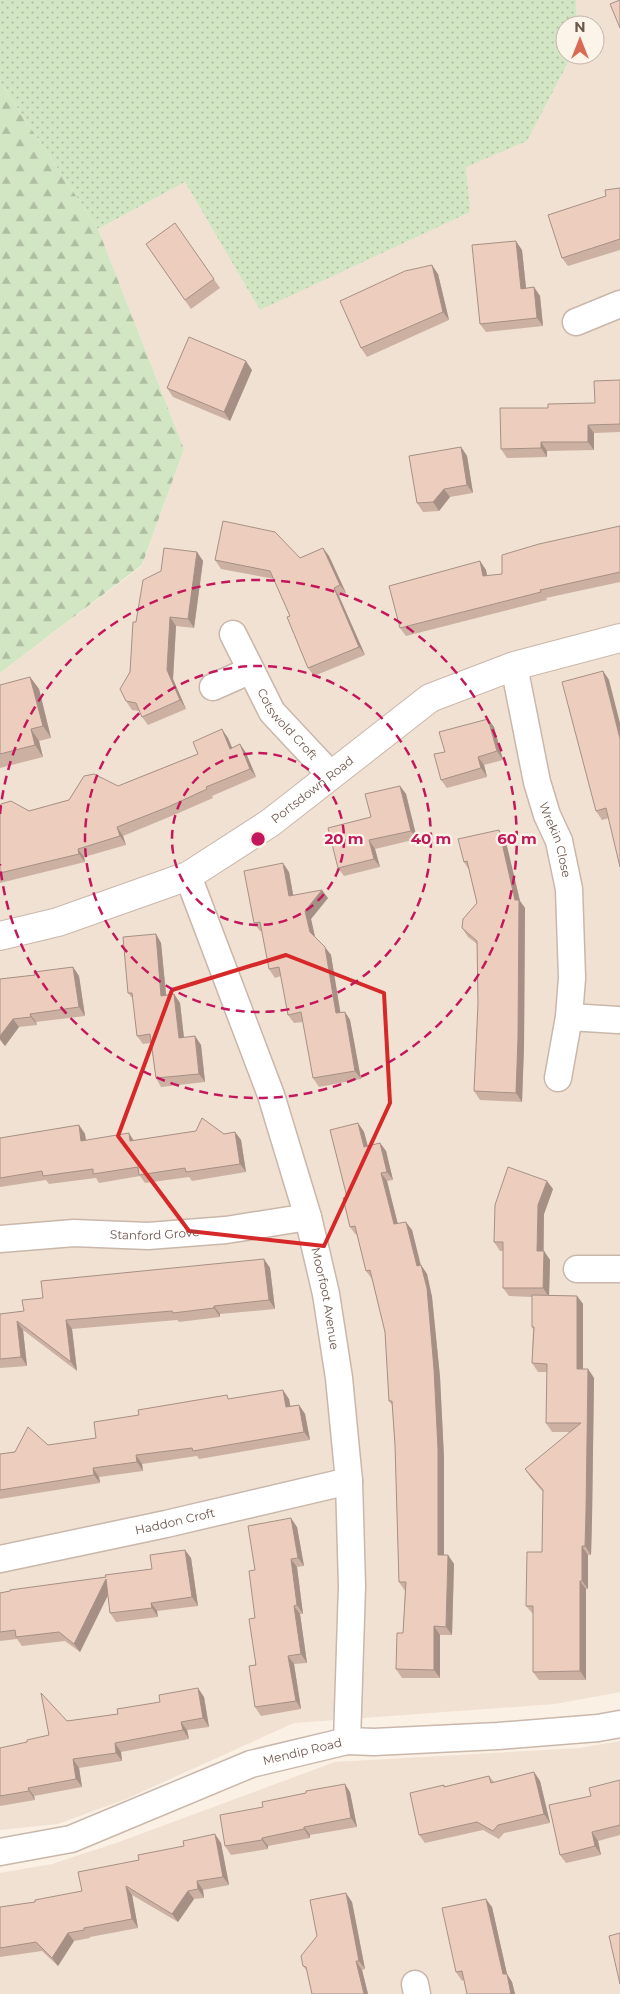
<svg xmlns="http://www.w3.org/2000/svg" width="620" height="1994" viewBox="0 0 620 1994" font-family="Montserrat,sans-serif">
<defs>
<pattern id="grass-dots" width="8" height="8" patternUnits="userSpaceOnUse" patternTransform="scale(1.25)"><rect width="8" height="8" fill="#d3e6c3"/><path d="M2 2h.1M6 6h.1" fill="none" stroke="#afbda1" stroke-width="1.8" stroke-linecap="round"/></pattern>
<pattern id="forest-firs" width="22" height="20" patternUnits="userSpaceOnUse" patternTransform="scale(1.25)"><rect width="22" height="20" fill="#d3e6c3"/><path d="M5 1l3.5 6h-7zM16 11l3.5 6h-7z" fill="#afbda1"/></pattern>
</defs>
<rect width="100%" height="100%" fill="#faf0e3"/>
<!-- residential -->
<g fill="#f1e1d2">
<path d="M576,0H620V1692L555,1704L294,1723L126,1799L58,1824L0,1830V673L142,566L184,449L98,229L185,182L261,309L469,212L466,166L527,141L572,55H595V25H577Z"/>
<path d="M620,1741V1994H0V1873L52,1864L119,1842L335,1762L580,1748Z"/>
</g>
<!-- grass -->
<path fill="url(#grass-dots)" d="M0,0H576L577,25H565V55H572L527,141L466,167L470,212L260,310L185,182L98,229L0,82Z"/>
<!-- forest -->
<path fill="url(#forest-firs)" d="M0,82L98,229L184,449L142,565L0,673Z"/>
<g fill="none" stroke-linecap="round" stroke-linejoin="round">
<defs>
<g id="minor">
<path d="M576,322L620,304"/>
<path id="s1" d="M233,634L272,712L330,774"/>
<path id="s2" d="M514,666L537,782L547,815L559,841L569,889L572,978L569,1017L558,1078"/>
<path d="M213,687L251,670"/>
<path id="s3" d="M188,876L271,1095L308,1217L326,1294L339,1378L349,1481L352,1586L347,1741"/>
<path d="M569,1017L618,1020"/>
<path id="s4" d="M0,1239L74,1233L148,1236L226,1230L308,1217"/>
<path d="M577,1269H620"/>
<path id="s5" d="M0,1559L166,1524L349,1481"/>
<path id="s6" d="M0,1852L71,1839L251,1764L347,1741L374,1742L498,1736L598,1728L620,1724"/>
<path d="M415,1984L417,1994"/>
</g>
<g id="tertiary">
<path id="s7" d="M0,936L58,922L188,876L270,823L430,698L514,666L620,638"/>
</g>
</defs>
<!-- minor casing -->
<use href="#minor" stroke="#c9b7ab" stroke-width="29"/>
<!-- tertiary casing -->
<use href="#tertiary" stroke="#c9b7ab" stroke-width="30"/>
<!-- minor -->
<use href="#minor" stroke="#fff" stroke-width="26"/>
<!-- tertiary -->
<use href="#tertiary" stroke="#fff" stroke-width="28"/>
</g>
<!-- wall -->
<g fill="#ccb1a3">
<path d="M620,188V250L568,266L562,258L606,196Z"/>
<path d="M175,223L220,288L191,309L146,244Z"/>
<path d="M522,250L526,288L534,287L540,296L543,326L486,332L480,324Z"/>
<path d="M438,274L449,320L367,357L361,348Z"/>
<path d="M252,370L230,421L173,397L167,388Z"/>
<path d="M620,380V432L594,433V450L547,451V457L507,458L501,449L548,408L595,403Z"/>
<path d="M461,447L467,456L473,493L450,497L439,511L423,512L417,503Z"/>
<path d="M620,526V582L546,598L547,600L406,636L400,628L480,561L486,570L487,576L502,574Z"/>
<path d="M323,548L329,556L346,593L339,596L365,655L314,676L308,668L290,616L274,579L221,569L215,560L300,558Z"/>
<path d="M197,552L203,561L194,628L176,626L173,679L186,709L148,725L142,717L139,711L132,710L126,701L136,622Z"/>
<path d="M603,671L609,680V818L602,820L596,811Z"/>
<path d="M30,677L39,689L51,738L39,741L43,757L0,768V685Z"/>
<path d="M488,719L494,727L503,760L484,765L487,777L447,788L441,780L445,752Z"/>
<path d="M228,738L232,748L240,744L246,753L256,777L212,796L213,798L174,815L123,836L126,845L84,857L85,862L0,883V806L29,811L118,786L198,754Z"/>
<path d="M400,786L406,794L417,839L375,849L380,867L344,876L338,868L371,817Z"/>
<path d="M505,838L520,901L525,908L524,1046L522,1102L480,1100L474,1091L478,1004L477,944L468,937L462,928L477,903L469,870L464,862Z"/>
<path d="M289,872L293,895L328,898L311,919L315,937L331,955L340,1012H345L350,1020L361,1079L319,1087L313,1078L303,1022L294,1023L288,1015L281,976L275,978L269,969L262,931H260L254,923Z"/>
<path d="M156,934L161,943L166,995L174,994L180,1003L184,1038L195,1036L201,1045L205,1082L161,1087L156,1078L151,1043L143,1044L137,1036L133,999L128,993Z"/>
<path d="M73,967L79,976L85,1016L36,1022L37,1025L19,1027L5,1046L0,1040V979L35,975Z"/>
<path d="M358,1123L364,1132L368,1146L380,1143L386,1151L393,1180L387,1181L398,1224L412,1230L421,1265L427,1274L432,1297L440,1377L444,1458V1555H448L454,1564L452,1635H440V1678H402L396,1669L403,1633L405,1591L399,1582L395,1445L392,1405L389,1401L385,1332L372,1279L366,1271L357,1235H356L350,1227L347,1197Z"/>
<path d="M79,1125L85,1134L86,1140H134L224,1134L235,1132L241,1140L246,1172L192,1181L189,1177L145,1183L140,1176L99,1183L96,1178L49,1184L46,1180L0,1187V1138Z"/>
<path d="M553,1189L544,1214V1251L550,1260L549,1295L577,1296L583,1304V1369H588L594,1378L592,1519L591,1555H588V1589H586V1680H539L533,1672V1614L526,1606L542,1552L543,1492L531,1478L525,1469L571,1432H552L546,1423L547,1372H538L532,1363L533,1329L532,1327V1297L509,1296L503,1288V1251H500L494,1242Z"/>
<path d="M264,1259L270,1268L275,1309L220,1314V1317L179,1322L177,1320L72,1329L77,1371L23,1330L27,1366L0,1368V1314L24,1311L43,1298Z"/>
<path d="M230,1399H289L290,1406L299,1405L305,1414L310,1440L199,1459L197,1456L142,1464L143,1471L99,1477L100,1483L0,1499V1454L96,1438L139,1415Z"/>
<path d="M297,1527L304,1566L297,1567L303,1614H300L307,1663L294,1664L301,1709L261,1716L255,1707V1570Z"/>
<path d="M185,1550L191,1558L198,1606L157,1611L158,1617L116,1622L110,1613L108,1595L80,1652L65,1641L22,1646L17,1639L0,1641V1593L106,1577L152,1569Z"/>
<path d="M204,1697L209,1727L187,1730L189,1739L121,1752L122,1761L79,1768L82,1787L34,1796L35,1800L0,1806V1748L27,1742L49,1735L67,1721L118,1714Z"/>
<path d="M534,1772L540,1781L550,1823L504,1833L499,1839L483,1830L425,1843L419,1835L444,1785L445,1787L489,1776L494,1782Z"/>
<path d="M620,1780V1835L598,1841L601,1855L566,1863L560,1855L591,1796Z"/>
<path d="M350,1792L357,1827L310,1835V1838L268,1846V1849L231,1855L225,1846Z"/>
<path d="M221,1843L229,1885L203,1890L204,1898L194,1899L178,1922L132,1895L138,1928L90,1937V1938L74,1941L58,1966L42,1951L0,1957V1907L35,1902L82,1891Z"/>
<path d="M352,1902L365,1969L362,1970L368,1994H312L307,1971L303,1966Z"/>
<path d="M492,1907L507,1974L512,1982L515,1994H467L464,1980L462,1981L456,1972Z"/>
</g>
<!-- shaded-wall -->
<g fill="#a69085">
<path d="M516,241L522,250L527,297L521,289Z"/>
<path d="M432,265L438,274L449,320L443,312Z"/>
<path d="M534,287L540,296L543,326L537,318Z"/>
<path d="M246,361L252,370L230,421L224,412Z"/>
<path d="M588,425L594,433V450L588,442Z"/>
<path d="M541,442L547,451V457L541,448Z"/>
<path d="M461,447L467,456L473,493L467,485Z"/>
<path d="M444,489L450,497L439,511L433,502Z"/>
<path d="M323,548L329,556L346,593L340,585Z"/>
<path d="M197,552L203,561L194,628L188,619Z"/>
<path d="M480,561L486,570L489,585L483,576Z"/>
<path d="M334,588L339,596L365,655L359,647Z"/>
<path d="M170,617L176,626L173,679L186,709L180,700L167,670Z"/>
<path d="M603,671L609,680L620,723V739Z"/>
<path d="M30,677L39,689L51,738L43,726Z"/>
<path d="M488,719L494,727L503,760L497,751Z"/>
<path d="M31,729L39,741L43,757L35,745Z"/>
<path d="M222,729L228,738L236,757L230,749Z"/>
<path d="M240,744L246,753L256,777L250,769Z"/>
<path d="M478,757L484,765L487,777L481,768Z"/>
<path d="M400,786L406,794L417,839L411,831Z"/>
<path d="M117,827L123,836L126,845L120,836Z"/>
<path d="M499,830L505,838L520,901L525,908L524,1046L522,1102L516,1093L515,900Z"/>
<path d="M369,840L375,849L380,867L374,859Z"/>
<path d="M78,849L84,857L85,862L79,854Z"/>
<path d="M283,863L289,872L295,905L289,896Z"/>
<path d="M322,890L328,898L311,919L316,941L310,932L305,911Z"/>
<path d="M156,934L161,943L167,1004L161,996Z"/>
<path d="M325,947L331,955L342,1022L336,1013Z"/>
<path d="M73,967L79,976L85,1016L79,1007Z"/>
<path d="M174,994L180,1003L185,1047L179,1038Z"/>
<path d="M345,1012L350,1020L361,1079L355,1071Z"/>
<path d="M30,1014L36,1022L37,1025L31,1017Z"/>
<path d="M13,1019L19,1027L5,1046L0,1039V1036Z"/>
<path d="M195,1036L201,1045L205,1082L199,1074Z"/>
<path d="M358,1123L364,1132L370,1155L364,1147Z"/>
<path d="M79,1125L85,1134L87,1149L81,1141Z"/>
<path d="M235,1132L241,1140L246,1172L240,1164Z"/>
<path d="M129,1133L134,1141H130Z"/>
<path d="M380,1143L386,1151L393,1180L387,1172Z"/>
<path d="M381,1173L387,1181L400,1233L394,1224Z"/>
<path d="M547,1181L553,1189L544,1214L543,1260L537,1251L538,1205Z"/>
<path d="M406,1222L412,1230L423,1275L417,1266Z"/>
<path d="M544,1251L550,1260L549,1297L543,1288Z"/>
<path d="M264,1259L270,1268L275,1309L269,1300Z"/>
<path d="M421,1265L427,1274L432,1297L440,1377L444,1458V1564L438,1555Z"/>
<path d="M577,1296L583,1304V1378L577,1369Z"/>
<path d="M214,1306L220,1314V1317L214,1308Z"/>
<path d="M66,1320L72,1329L77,1371L71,1362Z"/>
<path d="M17,1321L23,1330L27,1366L21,1357Z"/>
<path d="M588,1369L594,1378L592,1519L591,1555L585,1546Z"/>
<path d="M283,1390L289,1399L292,1415L286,1407Z"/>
<path d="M299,1405L305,1414L310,1440L304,1432Z"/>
<path d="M136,1455L142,1464L143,1471L137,1462Z"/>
<path d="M93,1468L99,1477L100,1483L94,1475Z"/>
<path d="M291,1518L297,1527L304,1566L298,1558Z"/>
<path d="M582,1546L588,1555V1589L582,1581Z"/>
<path d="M185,1550L191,1558L198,1606L192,1597Z"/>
<path d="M448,1555L454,1564L452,1635L446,1627Z"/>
<path d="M291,1559L297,1567L303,1614L297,1605Z"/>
<path d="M106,1579L112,1587L80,1652L74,1644Z"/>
<path d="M580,1581L586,1589V1680L580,1671Z"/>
<path d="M151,1603L157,1611L158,1617L152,1608Z"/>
<path d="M294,1606L300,1614L307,1663L301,1654Z"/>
<path d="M434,1626L440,1635V1678L434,1670Z"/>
<path d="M288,1656L294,1664L301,1709L296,1701Z"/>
<path d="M198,1688L204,1697L209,1727L203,1718Z"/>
<path d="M181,1722L187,1730L189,1739L183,1730Z"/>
<path d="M115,1743L121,1752L122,1761L116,1753Z"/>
<path d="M73,1759L79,1768L82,1787L76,1779Z"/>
<path d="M534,1772L540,1781L550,1823L544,1814Z"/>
<path d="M345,1784L350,1792L357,1827L351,1818Z"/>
<path d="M28,1788L34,1796L35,1800L29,1791Z"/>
<path d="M304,1827L310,1835V1838L304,1829Z"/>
<path d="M592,1832L598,1841L601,1855L595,1846Z"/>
<path d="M215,1834L221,1843L229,1885L223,1877Z"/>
<path d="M262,1838L268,1846V1849L262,1840Z"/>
<path d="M197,1881L203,1890L204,1898L198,1889Z"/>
<path d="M126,1886L132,1895L138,1928L132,1919Z"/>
<path d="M188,1891L194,1899L178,1922L172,1914Z"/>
<path d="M346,1893L352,1902L365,1969L359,1961Z"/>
<path d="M486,1899L492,1907L507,1974L512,1982L515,1994H511L503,1974Z"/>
<path d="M68,1933L74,1941L58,1966L52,1958Z"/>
<path d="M356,1961L362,1970L368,1994H364Z"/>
</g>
<!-- building -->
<g fill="#edcebe" stroke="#a69085">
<path d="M620,0V28L610,4Z"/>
<path d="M620,188V239L562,258L548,215L606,196L605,190Z"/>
<path d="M175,223L214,279L185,300L146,244Z"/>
<path d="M516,241L521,289L534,287L537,318L480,324L472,245Z"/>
<path d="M432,265L443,312L361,348L340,301L405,271Z"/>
<path d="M189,337L246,361L224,412L167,388Z"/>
<path d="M620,380V424L588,425V442H541V448L501,449L500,408H548V404L595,403L594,381Z"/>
<path d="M461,447L467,485L444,489L433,502L417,503L409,456Z"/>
<path d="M223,521L275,532L300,558L323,548L340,585L334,588L359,647L308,668L287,617L290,616L270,571L215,560Z"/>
<path d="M620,526V572L540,590L541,592L400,628L389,586L480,561L483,576L502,574V555L539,544Z"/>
<path d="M164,548L197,552L188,619L170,617L167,670L180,700L142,717L136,703L126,701L120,689L130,672L133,622H136L143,580L161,571Z"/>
<path d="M603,671L620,739V867L606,808L596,811L562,682Z"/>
<path d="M30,677L43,726L31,729L35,745L0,754V685Z"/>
<path d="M488,719L497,751L478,757L481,768L441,780L434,754L445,752L439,732Z"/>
<path d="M222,729L230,749L240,744L250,769L206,787L207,789L168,807L117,827L120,836L78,849L79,854L0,873V806L1,804L11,801L29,811L69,800L84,776L94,774L118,786L198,754L193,742Z"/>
<path d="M400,786L411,831L369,840L374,859L338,868L328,828L371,817L365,794Z"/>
<path d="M499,830L515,900H519L518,1038L516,1093L474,1091L478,1004L477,941L462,928L463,919L477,903L467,861L464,862L458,839Z"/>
<path d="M283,863L289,896L322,890L305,911L310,932L325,947L336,1013L345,1012L355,1071L313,1078L301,1012L288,1015L279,967L269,969L260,922L254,923L244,871Z"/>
<path d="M156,934L161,996L174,994L179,1038L195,1036L199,1074L156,1078L150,1034L137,1036L132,993H128L123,937Z"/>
<path d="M73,967L79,1007L30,1014L31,1017L13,1019L0,1036V979L35,975L34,972Z"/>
<path d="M202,1118L224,1134L235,1132L240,1164L186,1172L185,1168L139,1175L138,1167L93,1174V1169L43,1176L42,1171L0,1178V1138L79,1125L81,1141L129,1133L130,1141L196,1131Z"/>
<path d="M358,1123L364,1147L380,1143L387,1172L381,1173L394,1224L406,1222L417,1266L421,1265L427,1288L434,1369L438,1449V1555H448L446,1627L434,1626V1670L396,1669L397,1633H403L406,1582H399L395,1445L392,1401H389L385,1332L370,1270L366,1271L355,1226L350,1227L343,1198L347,1197L330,1130Z"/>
<path d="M508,1167L547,1181L538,1205L537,1251H544L543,1288H503V1242H494L495,1205Z"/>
<path d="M264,1259L269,1300L214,1306V1308L173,1313L172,1311L66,1320L71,1362L17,1321L21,1357L0,1359V1314L24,1311L22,1300L43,1298L41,1281Z"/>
<path d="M532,1295L577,1296V1369H588L586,1511L585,1546H582V1581H580V1671L533,1672V1606H526L527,1552H542L543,1490L525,1469L581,1423H546L547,1364L532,1363L534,1327H532Z"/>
<path d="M283,1390L286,1407L299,1405L304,1432L193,1451L192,1448L136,1455L137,1462L93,1468L94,1475L0,1490V1454L15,1452L28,1427L48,1445L96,1438L94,1422L139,1415L138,1410L227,1395L228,1399Z"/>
<path d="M291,1518L298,1558L291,1559L297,1605L294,1606L301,1654L288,1656L296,1701L255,1707L249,1666L256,1665L249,1619L255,1618L249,1571L255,1570L248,1526Z"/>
<path d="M185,1550L192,1597L151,1603L152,1608L110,1613L106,1579L74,1644L59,1632L16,1637L15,1630L0,1632V1593L10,1591V1590L106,1577L105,1575L152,1569L150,1555Z"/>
<path d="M198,1688L203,1718L181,1722L183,1730L115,1743L116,1753L73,1759L76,1779L28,1788L29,1791L0,1796V1748L27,1742V1740L49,1735L41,1693L67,1721L118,1714L117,1709L160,1702L159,1695Z"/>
<path d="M534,1772L544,1814L498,1825L493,1831L477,1822L419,1835L410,1793L444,1785V1787L489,1776L491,1783Z"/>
<path d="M620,1780V1825L592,1832L595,1846L560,1855L549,1805L591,1796L589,1788Z"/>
<path d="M345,1784L351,1818L304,1827V1829L262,1838V1840L225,1846L220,1815L263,1807L262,1802L306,1793V1791Z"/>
<path d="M215,1834L223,1877L197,1881L198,1889L188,1891L172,1914L126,1886L132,1919L84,1928V1930L68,1933L52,1958L36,1942L0,1948V1907L35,1902V1900L82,1891L78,1872L139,1860L138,1855L184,1846L183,1841Z"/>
<path d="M346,1893L359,1961H356L364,1994H312L306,1967L303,1966L301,1956L317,1936L310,1900Z"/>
<path d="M486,1899L503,1974H507L511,1994H467L462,1971L456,1972L442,1908Z"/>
<path d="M620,1933V1984L609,1936Z"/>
</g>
<!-- marked area -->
<path fill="none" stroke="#d62828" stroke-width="4" stroke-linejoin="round" d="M286,955L384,993L390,1103L324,1246L189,1231L118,1136L172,990Z"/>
<!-- distance rings -->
<g fill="none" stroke="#c2185b" stroke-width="2.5" stroke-dasharray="9 6">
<circle cx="258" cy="839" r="86"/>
<circle cx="258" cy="839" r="173"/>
<path d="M0 814A259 259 0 1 1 0 864"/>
</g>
<g text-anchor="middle" stroke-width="4.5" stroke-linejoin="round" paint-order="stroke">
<!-- street labels -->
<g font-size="12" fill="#6f574c" stroke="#fdf4e9">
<text dy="4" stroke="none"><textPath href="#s1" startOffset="106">Cotswold Croft</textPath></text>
<text dy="4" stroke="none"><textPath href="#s7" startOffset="349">Portsdown Road</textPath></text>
<text dy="4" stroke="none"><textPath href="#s2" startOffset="179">Wrekin Close</textPath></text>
<text dy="4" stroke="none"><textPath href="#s4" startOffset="155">Stanford Grove</textPath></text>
<text dy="4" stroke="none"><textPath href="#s3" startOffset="445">Moorfoot Avenue</textPath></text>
<text dy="4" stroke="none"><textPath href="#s5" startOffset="179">Haddon Croft</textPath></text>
<text dy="4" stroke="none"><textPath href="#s6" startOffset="320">Mendip Road</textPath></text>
</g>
</g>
<circle cx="258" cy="839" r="8" fill="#c2185b" stroke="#fdf4e9" stroke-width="2.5"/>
<g font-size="15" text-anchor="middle" font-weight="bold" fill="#c2185b" stroke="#fdf4e9" stroke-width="4.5" stroke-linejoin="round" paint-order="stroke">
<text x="344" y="844">20 m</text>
<text x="431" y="844">40 m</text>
<text x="517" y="844">60 m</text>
</g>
<!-- north arrow -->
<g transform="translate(580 40)"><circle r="24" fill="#fdf4e9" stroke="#c4b5aa"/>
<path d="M0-4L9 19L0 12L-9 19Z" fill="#d96a53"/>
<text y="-8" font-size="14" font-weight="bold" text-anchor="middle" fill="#6f574c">N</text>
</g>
</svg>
